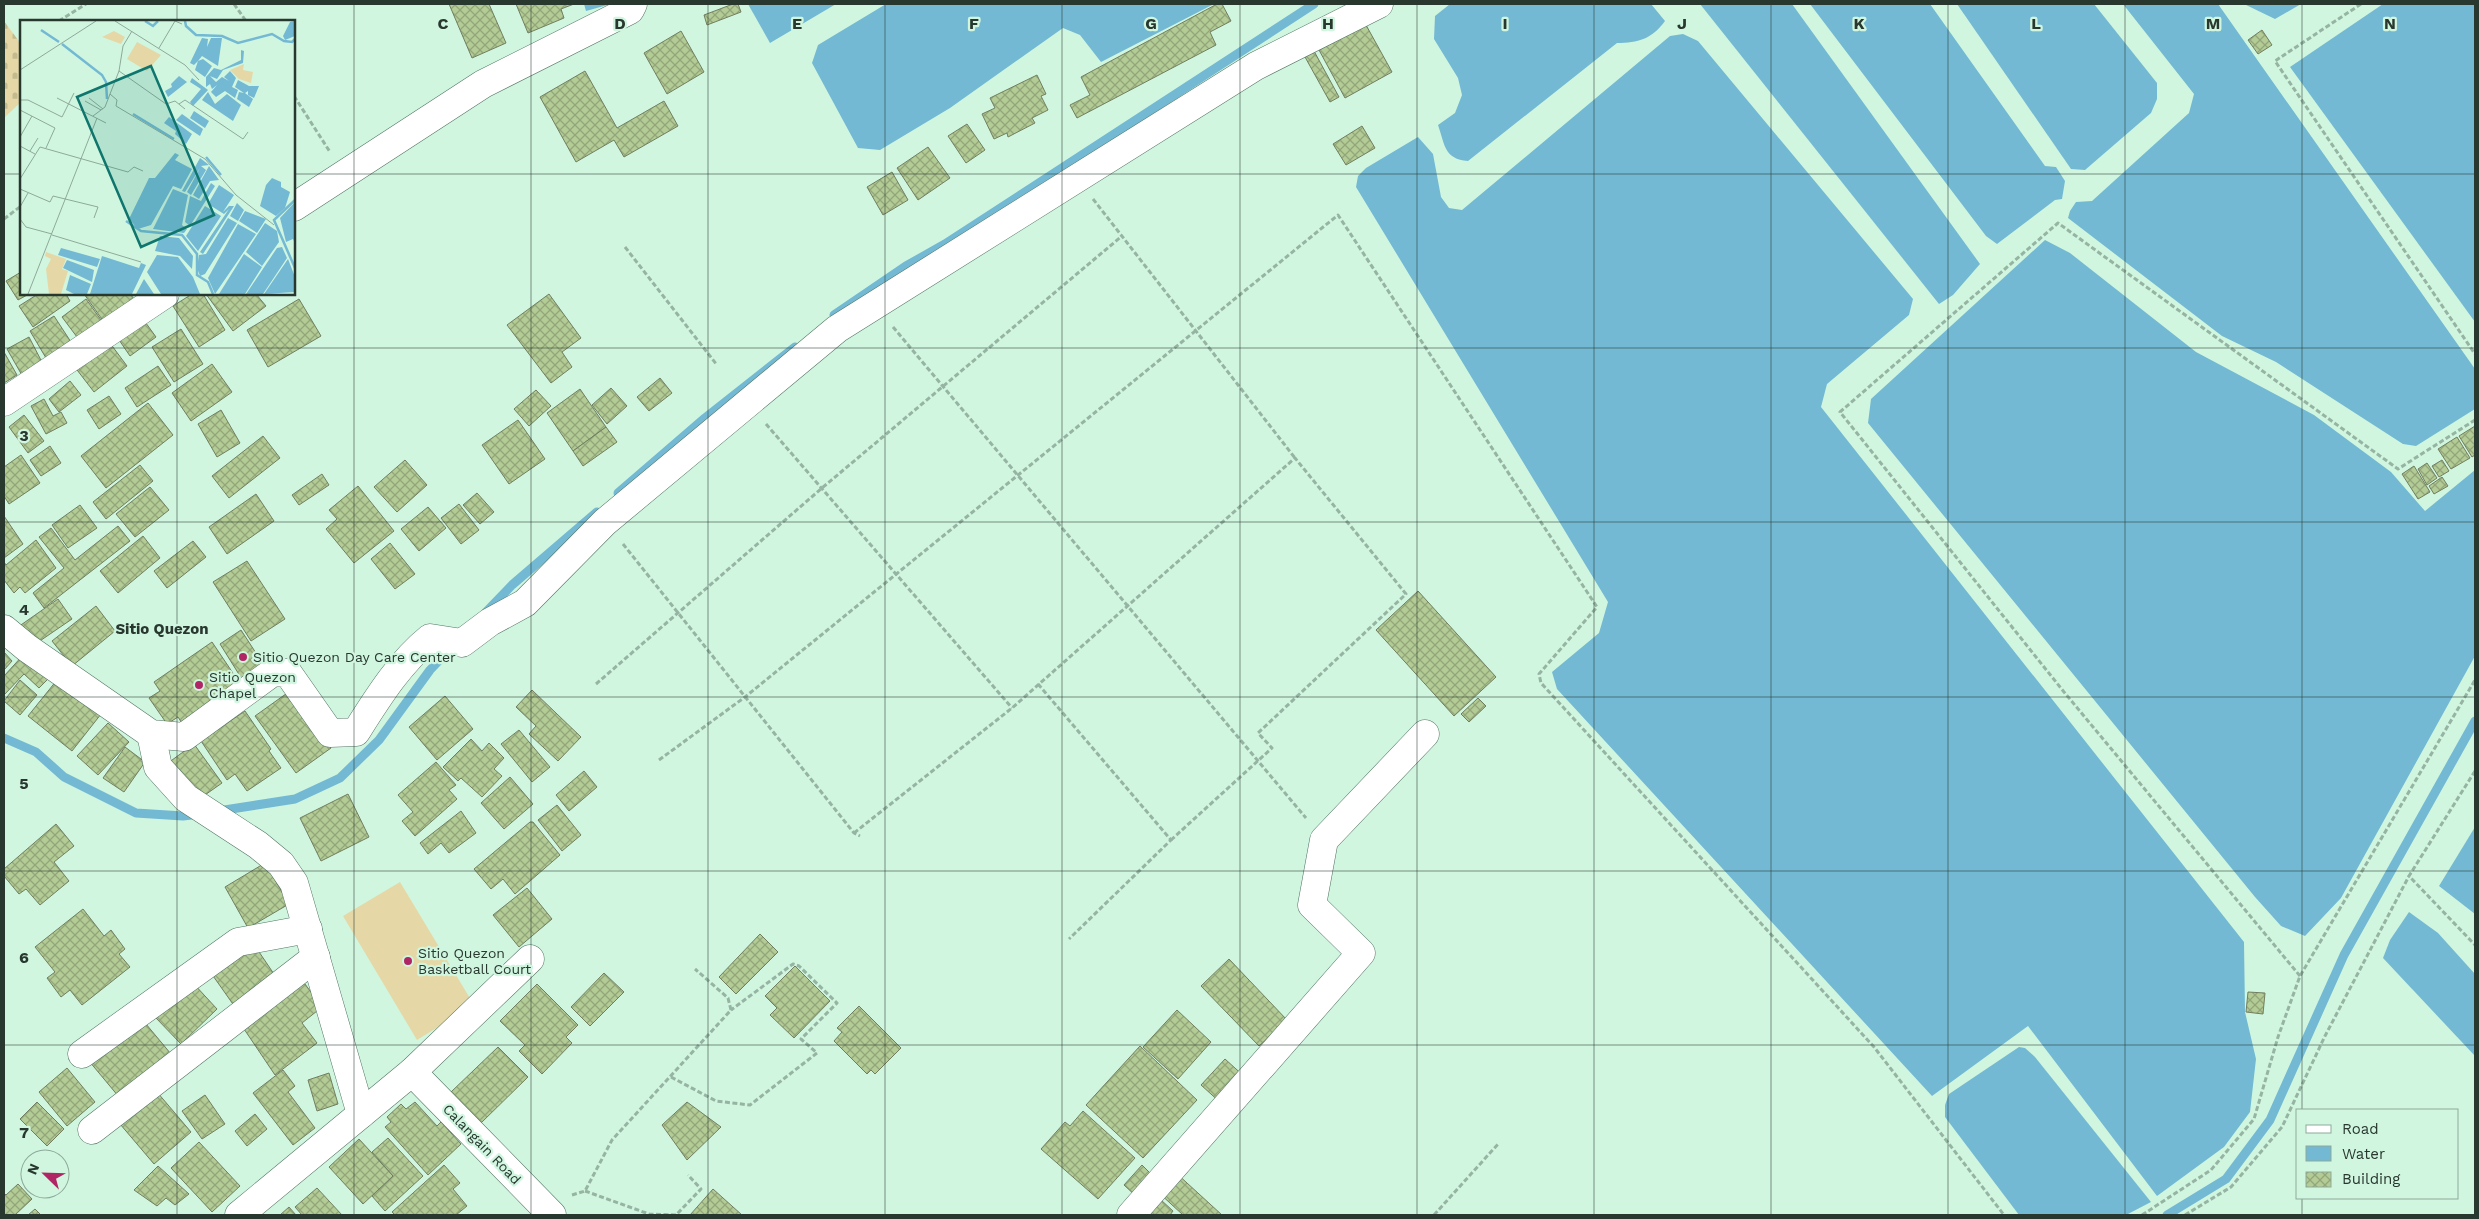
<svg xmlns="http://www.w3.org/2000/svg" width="2479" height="1219" viewBox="0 0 2479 1219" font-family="'Work Sans',sans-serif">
<defs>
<pattern id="cemetery-stones" width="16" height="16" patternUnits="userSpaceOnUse" patternTransform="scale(1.25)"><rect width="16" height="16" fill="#e5d8a6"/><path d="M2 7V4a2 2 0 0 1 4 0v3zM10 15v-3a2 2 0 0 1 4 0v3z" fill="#c4ba8f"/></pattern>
<pattern id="building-cross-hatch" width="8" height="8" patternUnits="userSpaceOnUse" patternTransform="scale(1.25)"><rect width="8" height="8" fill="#b3cb94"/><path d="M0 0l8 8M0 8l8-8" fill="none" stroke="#92a679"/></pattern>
</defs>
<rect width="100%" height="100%" fill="#d0f6e0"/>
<!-- grass -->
<path fill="#e5d8a6" d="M400,882L474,1005L417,1040L343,916Z"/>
<!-- cemetery -->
<path fill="url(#cemetery-stones)" d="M4,21L21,44V102L4,118Z"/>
<!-- water -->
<g fill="#73b9d3">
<path d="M584,4H611L586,11Z"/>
<path d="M748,4H836L770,43Z"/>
<path d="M886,4H1214L1101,62L1080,35L1063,28L950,108L880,150L858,148L812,63L818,45Z"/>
<path d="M1450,4H1651L1665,21C1652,39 1638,43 1617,43L1468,161C1444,159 1445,145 1438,125L1455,113L1462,95L1458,78L1434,39L1435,16Z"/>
<path d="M1700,4H1792L1980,264L1953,295L1939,304Z"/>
<path d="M1810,4H1930L2045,166L2056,167L2065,181L2062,199L2055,200L1997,244L1986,236Z"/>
<path d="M1957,4H2094L2157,83V99L2151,113L2085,170L2071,169Z"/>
<path d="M2123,4H2218L2475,369V409L2416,446L2403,444L2276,362L2222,336L2068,218L2070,211L2076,202L2092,201L2189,113L2194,94Z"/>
<path d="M2244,4H2301L2275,19Z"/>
<path d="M2383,4H2475V322L2290,67Z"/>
<path d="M1683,34L1698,41L1913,299L1909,315L1827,384L1821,407L2244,942L2245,1012L2256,1059L2250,1112L2224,1147L2157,1196L2028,1026L1932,1096L1557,689L1552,672L1599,633L1608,602L1356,187L1358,176L1366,168L1418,137L1433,154L1441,197L1449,208L1462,210L1670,36Z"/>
<path d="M2045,240L2070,253L2196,352L2314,415L2391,472L2425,511L2475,470V656L2341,898L2305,936L2281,926L2255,897L1868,423L1871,399Z"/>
<path d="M2475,827V914L2439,886Z"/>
<path d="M2409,912L2438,933L2475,974V1056L2383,958L2390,940Z"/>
<path d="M2019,1047L2025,1048L2035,1057L2151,1202L2126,1215H2019L1945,1117V1105L1949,1094Z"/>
</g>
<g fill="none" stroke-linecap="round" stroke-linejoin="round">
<!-- stream -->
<g stroke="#73b9d3" stroke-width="9">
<path d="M834,315L906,266L945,244L1314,4"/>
<path d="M618,493L705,418L795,347"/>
<path d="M486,612L512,585L597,512"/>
<path d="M4,738L36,752L64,777L136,813L183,816L200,814"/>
<path d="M218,811L295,799L340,778L379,740L430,670L453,646"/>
<path d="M2167,1215L2226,1179L2270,1120L2344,955L2475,721"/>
</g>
</g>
<!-- building -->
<g fill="url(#building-cross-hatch)" stroke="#717f60">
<path d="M449,4H489L506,43L472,58Z"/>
<path d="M516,4H574L561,9L564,18L528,33Z"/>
<path d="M733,4H738L741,12L707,25L704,15Z"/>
<path d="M1217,4H1222L1231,21L1210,32L1216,45L1077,118L1070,105L1090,95L1081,77Z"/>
<path d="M1366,25L1392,72L1345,98L1319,50Z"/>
<path d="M2262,30L2272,45L2258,54L2248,40Z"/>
<path d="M681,31L704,72L667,94L644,53Z"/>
<path d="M1314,51L1339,97L1330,102L1305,57Z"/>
<path d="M585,71L617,128L664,101L678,126L624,157L614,140L576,162L540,97Z"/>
<path d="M1037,75L1046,94L1041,96L1048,110L1032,118L1035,123L1008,137L1007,133L994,139L982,114L995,108L990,98Z"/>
<path d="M967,124L985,150L966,163L948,136Z"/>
<path d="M1362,126L1375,148L1346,165L1333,144Z"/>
<path d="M928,147L950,178L918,200L897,168Z"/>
<path d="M892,172L908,200L883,215L867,187Z"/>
<path d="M21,272V294H29L18,300L6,281Z"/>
<path d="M38,294H66L70,301L33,327L19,306Z"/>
<path d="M84,294H130L135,300L104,322Z"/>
<path d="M192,294H203L225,330L199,347L173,306Z"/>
<path d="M206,294H256L266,306L233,331Z"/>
<path d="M549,294L581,338L562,352L572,367L551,383L507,325Z"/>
<path d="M86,299L104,324L80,341L62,317Z"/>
<path d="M299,299L321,336L268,367L247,330Z"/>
<path d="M54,316L71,342L46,358L30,331Z"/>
<path d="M143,319L156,337L130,356L117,337Z"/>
<path d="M181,329L203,364L174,382L152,347Z"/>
<path d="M29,337L44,366L23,377L7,349Z"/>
<path d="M107,339L127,366L94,392L74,366Z"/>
<path d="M4,352L17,375L4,383Z"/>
<path d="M212,364L232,392L191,421L172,393Z"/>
<path d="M158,366L171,385L137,407L125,388Z"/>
<path d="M660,378L672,393L649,411L637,397Z"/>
<path d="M70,381L81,395L59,412L49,399Z"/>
<path d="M611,388L627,406L607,424L592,405Z"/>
<path d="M580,389L606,427L573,451L547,413Z"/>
<path d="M536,390L551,406L529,426L514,409Z"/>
<path d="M109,396L121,414L99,429L87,410Z"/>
<path d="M44,399L53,416L61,412L67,423L46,434L31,406Z"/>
<path d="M148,403L173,435L106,488L81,456Z"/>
<path d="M221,410L240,443L217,457L198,424Z"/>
<path d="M24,415L44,441L28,453L9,427Z"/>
<path d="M518,420L545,459L509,484L482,445Z"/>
<path d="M2475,426V455L2472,457L2459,436Z"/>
<path d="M606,427L617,442L583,466L573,451Z"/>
<path d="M263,436L280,458L229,498L212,476Z"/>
<path d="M2457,437L2470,458L2451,469L2438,449Z"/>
<path d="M50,446L61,463L41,476L30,460Z"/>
<path d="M21,455L40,483L9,504L4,496V467Z"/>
<path d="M405,460L427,485L397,512L374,487Z"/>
<path d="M2442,460L2449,471L2439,477L2432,466Z"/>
<path d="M2427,463L2437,478L2427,485L2418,469Z"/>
<path d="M140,465L153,481L106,519L93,502Z"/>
<path d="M2414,466L2430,492L2418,499L2402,474Z"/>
<path d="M322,474L329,485L299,505L292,495Z"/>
<path d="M2442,477L2448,486L2434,494L2429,486Z"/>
<path d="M358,486L394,531L354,563L326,529L337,519L329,510Z"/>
<path d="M150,487L169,510L135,537L116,514Z"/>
<path d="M477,493L494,512L480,524L463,505Z"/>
<path d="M256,494L274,521L227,554L209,527Z"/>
<path d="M459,504L479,530L461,544L441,518Z"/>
<path d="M80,505L97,528L68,548L52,525Z"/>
<path d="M428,507L446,528L419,551L401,529Z"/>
<path d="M4,516L23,544L4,558Z"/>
<path d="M118,526L130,541L44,608L33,593L64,568L39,537L51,528L75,560Z"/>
<path d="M143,536L160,558L118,593L100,571Z"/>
<path d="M36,540L56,568L25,593L20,587L14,593L4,580V562L6,565Z"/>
<path d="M193,541L206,557L167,588L154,571Z"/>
<path d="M390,543L415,574L395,589L371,559Z"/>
<path d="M247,561L285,619L251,641L213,582Z"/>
<path d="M1418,591L1496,677L1454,716L1376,630Z"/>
<path d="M58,599L72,619L31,647L18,627Z"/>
<path d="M96,606L115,631L72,666L52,641Z"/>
<path d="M241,630L267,670L245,684L220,644Z"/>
<path d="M212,642L243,688L185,728L178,717L167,724L149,698L160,691L154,682Z"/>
<path d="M4,652L12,661L4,670Z"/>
<path d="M25,653L51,676L39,688L24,674L4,695V676Z"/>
<path d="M61,675L105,709L72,751L28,716Z"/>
<path d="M20,680L37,695L20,715L4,701Z"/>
<path d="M532,690L581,737L558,761L529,734L536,726L516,707Z"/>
<path d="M290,691L331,748L296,773L255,716Z"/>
<path d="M445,696L473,729L437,760L409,727Z"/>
<path d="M1478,698L1486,706L1469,722L1461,714Z"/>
<path d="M245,711L271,749L269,751L281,768L247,791L235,774L227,780L201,741Z"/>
<path d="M108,723L129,742L98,775L77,756Z"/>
<path d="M519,730L550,767L532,782L501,744Z"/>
<path d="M471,739L482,751L489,743L504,758L494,769L502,776L482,797L461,778L458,781L443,767Z"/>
<path d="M194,744L222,783L195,802L168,763Z"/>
<path d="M125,747L145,762L124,792L103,778Z"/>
<path d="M436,762L456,785L449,790L457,799L415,836L402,821L413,812L398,795Z"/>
<path d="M584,771L597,787L569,811L556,795Z"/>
<path d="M510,777L533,804L504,829L481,803Z"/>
<path d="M348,794L369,837L321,861L300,818Z"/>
<path d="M557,805L581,835L562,851L538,820Z"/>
<path d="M461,811L476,833L449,853L441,843L428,854L420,843Z"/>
<path d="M530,822H533L560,855L515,894L503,879L491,889L474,869Z"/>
<path d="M56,824L74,846L54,862L69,881L40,905L26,889L19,894L4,876V869Z"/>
<path d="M265,863L289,904L248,928L225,887Z"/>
<path d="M527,888L552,919L519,947L493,915Z"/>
<path d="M83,909L104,936L111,930L125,949L119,954L130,967L82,1005L70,990L61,997L47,978L55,972L35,947Z"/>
<path d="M760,934L778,952L736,994L719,977Z"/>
<path d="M253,943L276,977L235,1007L211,973Z"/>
<path d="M1229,959L1287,1020L1259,1046L1201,986Z"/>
<path d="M795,966L830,1001L794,1038L770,1015L777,1008L765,996Z"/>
<path d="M604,973L624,992L590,1026L571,1007Z"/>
<path d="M302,980L322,1007L302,1023L317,1043L275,1075L242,1026Z"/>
<path d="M193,983L217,1009L181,1044L156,1018Z"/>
<path d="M537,984L578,1025L566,1037L572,1043L542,1074L519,1051L525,1045L500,1021Z"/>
<path d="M2248,992L2265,993L2263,1014L2246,1012Z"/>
<path d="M859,1006L901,1048L875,1074L871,1070L867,1074L834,1041L842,1032L837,1028Z"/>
<path d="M1177,1010L1211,1042L1178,1079L1143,1047Z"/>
<path d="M141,1018L171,1054L119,1097L89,1061Z"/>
<path d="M1140,1046L1197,1100L1143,1158L1086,1105Z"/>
<path d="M498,1047L528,1077L481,1123L451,1092Z"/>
<path d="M1225,1059L1246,1078L1222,1104L1201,1085Z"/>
<path d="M67,1068L95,1102L67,1126L39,1092Z"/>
<path d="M283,1070L295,1086L288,1092L315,1128L293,1145L253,1093Z"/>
<path d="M329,1073L338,1104L317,1111L308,1080Z"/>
<path d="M157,1092L191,1132L154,1164L120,1124Z"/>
<path d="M205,1095L225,1124L202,1139L182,1111Z"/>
<path d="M37,1102L64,1129L47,1146L20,1119Z"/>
<path d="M415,1102L437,1126L441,1122L461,1144L428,1175L385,1127L391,1122L387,1117L401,1104L406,1109Z"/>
<path d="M687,1102L721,1127L687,1160L662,1125Z"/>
<path d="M1083,1111L1135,1158L1098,1199L1041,1149L1065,1122L1070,1126Z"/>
<path d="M255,1114L267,1129L247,1146L235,1131Z"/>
<path d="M388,1138L423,1176L385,1211L372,1196L393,1176L372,1152Z"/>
<path d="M359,1139L393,1176L363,1204L329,1167Z"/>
<path d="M199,1142L240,1186L212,1212L171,1168Z"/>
<path d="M444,1165L460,1183L453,1189L467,1206L456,1215H395L392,1212Z"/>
<path d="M1142,1165L1155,1178L1137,1197L1124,1185Z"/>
<path d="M158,1166L189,1194L175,1205L166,1198L157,1206L134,1190Z"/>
<path d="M1175,1172L1222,1215H1183L1158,1192Z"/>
<path d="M18,1184L32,1199L15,1215H4V1193L6,1195Z"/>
<path d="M317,1188L342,1215H302L295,1207Z"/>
<path d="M713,1189L742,1215H690Z"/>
<path d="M1160,1199L1173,1211L1170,1215H1146Z"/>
<path d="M289,1207L296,1215H280Z"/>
<path d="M35,1209L41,1215H28Z"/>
</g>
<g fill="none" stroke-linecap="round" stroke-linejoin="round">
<defs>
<g id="street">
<path d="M294,207L483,84L630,10L633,4"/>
<path d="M4,402L165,294"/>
<path d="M4,629L27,648L151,734L184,737L273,672L288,673L330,733L356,732C377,699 399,663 430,638L462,643L490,622L525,603L605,522L837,329L1256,66L1379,4"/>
<path d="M151,734L158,767L186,798L258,845L281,864L294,883L361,1114"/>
<path d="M82,1054L238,942L308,929"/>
<path d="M412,1072L530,959"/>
<path d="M92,1130L316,957"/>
<path d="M1131,1215L1361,953L1312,905L1324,840L1425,734"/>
</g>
<path id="secondary" d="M239,1215L412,1072L552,1215"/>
</defs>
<!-- street casing -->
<use href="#street" stroke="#527461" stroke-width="29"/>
<!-- secondary casing -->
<use href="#secondary" stroke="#527461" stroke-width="29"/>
<!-- path -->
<g stroke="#96b4a2" stroke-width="3" stroke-dasharray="5 2.5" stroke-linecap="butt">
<path d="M234,4L246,21"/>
<path d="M2361,4L2275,61L2475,354"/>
<path d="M59,21L86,4"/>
<path d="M294,96L330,152"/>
<path d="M1093,199L1295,458"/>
<path d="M4,219L21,206"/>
<path d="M625,247L717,365"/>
<path d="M893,327L1306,818"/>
<path d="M766,424L1012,708"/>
<path d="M623,544L854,833L860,836"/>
<path d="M596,684L822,488L1122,236"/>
<path d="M1038,684L1171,840L1069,939"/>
<path d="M659,760L745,697L1338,215L1597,607L1539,674L1541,683L1874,1047L2004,1215"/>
<path d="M2475,771L2409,876L2475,945"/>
<path d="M854,833L1012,708L1295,458L1406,594L1258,733L1272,748L1171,840"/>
<path d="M2300,976L2064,692L1840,412L2058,223L2398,469L2475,420"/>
<path d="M671,1077L716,1101L750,1105L817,1053L801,1039L837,1003L799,966L793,964L731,1010"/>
<path d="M585,1191L649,1214L676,1215L701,1189L688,1175"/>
<path d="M572,1195L585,1191L612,1140L731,1010L728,998L695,969"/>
<path d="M1434,1215L1499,1143"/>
<path d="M2142,1215L2211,1170L2254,1119L2278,1037L2300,976L2475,680"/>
<path d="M2185,1215L2231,1187L2282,1127L2325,1036L2409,876"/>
</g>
<!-- street -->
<use href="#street" stroke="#fff" stroke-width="28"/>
<!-- secondary -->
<use href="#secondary" stroke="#fff" stroke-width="28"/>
</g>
<!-- grid -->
<path fill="none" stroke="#29382f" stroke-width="1" stroke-opacity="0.55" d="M177,4V21M354,4V1215M531,4V1215M708,4V1215M885,4V1215M1062,4V1215M1240,4V1215M1417,4V1215M1594,4V1215M1771,4V1215M1948,4V1215M2125,4V1215M2302,4V1110M4,174H21M294,174H2475M177,294V1215M4,348H2475M4,522H2475M4,697H2475M4,871H2475M4,1045H2475M2302,1198V1215"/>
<!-- markers -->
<g fill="#b02665" stroke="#d0f6e0" stroke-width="2">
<circle cx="243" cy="657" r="5"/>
<circle cx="199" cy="685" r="5"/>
<circle cx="408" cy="961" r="5"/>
</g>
<g text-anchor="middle" stroke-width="4.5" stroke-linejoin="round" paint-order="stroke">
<!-- poi labels -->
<g font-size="14" fill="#29382f" stroke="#d0f6e0" text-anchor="start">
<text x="253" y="662">Sitio Quezon Day Care Center</text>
<text x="209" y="682">Sitio Quezon<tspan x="209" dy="16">Chapel</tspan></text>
<text x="418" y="958">Sitio Quezon<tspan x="418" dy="16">Basketball Court</tspan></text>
</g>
<!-- street labels -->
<g font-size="14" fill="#29382f" stroke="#d0f6e0">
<text transform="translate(482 1144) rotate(46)" y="5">Calangain Road</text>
</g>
<!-- neighbourhood labels -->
<g font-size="15" font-weight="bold" fill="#29382f" stroke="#d0f6e0">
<text x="162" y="634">Sitio Quezon</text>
</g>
</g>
<!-- overview -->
<g transform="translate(20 20)">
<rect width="275" height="275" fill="#d0f6e0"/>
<path d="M94,11L105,17L101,24L82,17Z" fill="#e5d8a6"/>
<path d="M224,44L223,50L233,52L231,63L219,59L210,50ZM26,232L46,239L42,249L48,251L41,274H29L26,249L31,239L25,236Z" fill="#e5d8a6"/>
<path d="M117,22L141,35L127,51L107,39Z" fill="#e5d8a6"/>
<path d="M275,1V16L265,20L263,16L270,2ZM182,18L188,19L187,27L191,18H202L198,46L182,36L178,41L183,39L192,46L185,57L175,50L178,41L174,45L170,43ZM221,30L224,31L223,43L203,50L197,59L190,56L196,62L202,57L209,61L204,57L210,51L216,58L212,67L218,70L215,78L205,71L196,77L191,72L197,65L192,69L190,64L186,67V57L194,48L201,50L221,40ZM159,56L167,62L148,77L145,71L152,67L151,64ZM172,58L188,70L173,86L170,82L181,69L170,62ZM218,60L229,66H239L234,78L228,75V71L225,73L233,79L229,87L217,79L219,72L224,73L215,67ZM188,72L195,84L207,74L221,85L213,101L182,80ZM174,91L189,101L185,108L170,98ZM162,94L183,109L180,116L156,100ZM149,97L172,114L166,124L155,114L156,111L144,103ZM155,133L159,135L155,140L172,149L161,169L153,166L131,205L118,209L109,199L129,158H135ZM180,138L189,145L181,146L186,150L171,175L167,172L180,148L165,172L162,171ZM189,146L199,160L190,161L179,179L173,175ZM252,158L261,162V167L270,172L265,188L256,196L240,186L246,165ZM191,163L195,166L170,206L165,202L170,176L181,181ZM199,165L214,175L203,192L209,186H214L183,234L180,232L209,189L204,194L188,184ZM153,169L168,175L162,205L167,209L164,213L133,209ZM275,182V223L273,219L266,222L260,198ZM217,183L224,190L218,201L210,196ZM185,186L201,196L178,231L166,216ZM225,191L246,199L237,213L219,201ZM208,198L217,203L185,254L180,256L177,248L179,235L186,234ZM245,203L257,211L259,222L242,246L226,232ZM218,204L236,214L195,274L188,258ZM140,216L159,218L173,236L172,249L160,236L135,231ZM262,227L267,238L243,274H226L257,228ZM41,228L80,239L77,247L38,235ZM224,234L242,247L225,274H199ZM137,235L158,237L173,257L180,274H141L127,252ZM82,236L119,248L121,243L126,245L112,274H70ZM268,239L275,257V272L244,274ZM47,240L74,250L72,262L43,248ZM50,255L71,264L67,274H54L46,270ZM124,259L134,274H116Z" fill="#73b9d3"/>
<path fill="none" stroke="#73b9d3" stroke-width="2.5" d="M125,1L133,6L138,1M165,1L166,6L176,15L202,16L218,23L252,14L264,21L272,22L275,19M21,10L39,22M42,24L82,55L86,62L87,79M113,94L154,119M186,137L201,155M275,180L254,200L275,248M106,201L121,211L162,215L177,234V255L188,262L193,274"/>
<path fill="none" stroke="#8daa99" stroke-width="1" d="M95,1L165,45L179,60M112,11L103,26L99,51L146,84L155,81L165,89M139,28L155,1L162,4M0,50L76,1M99,51L90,74L97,80L96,86L185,139L216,175L254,205M37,78L86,103M69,78L83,89M0,80H8L42,97L54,73M65,81L81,90M159,84L165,80L223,119L228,112M0,90L35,108L26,128M73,96L85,87L90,74M0,117L12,96M0,126L15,134M10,131L18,118M0,159L20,127L108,152L114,147L123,151M0,169L30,182L33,176L78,187L74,198M0,187L8,173M0,199L6,207L32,214M32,215L121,242M8,274L77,98"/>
<path fill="#0f766e" fill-opacity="0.15" stroke="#0f766e" stroke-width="2.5" d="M131,46L194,195L121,227L57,77Z"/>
<rect width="275" height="275" fill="none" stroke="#29382f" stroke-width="2.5"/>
</g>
<g font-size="16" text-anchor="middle" font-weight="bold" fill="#29382f" stroke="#d0f6e0" stroke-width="4.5" stroke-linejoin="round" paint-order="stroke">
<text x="443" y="29">C</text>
<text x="620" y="29">D</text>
<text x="797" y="29">E</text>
<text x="974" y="29">F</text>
<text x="1151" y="29">G</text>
<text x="1328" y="29">H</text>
<text x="1505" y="29">I</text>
<text x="1682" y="29">J</text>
<text x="1859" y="29">K</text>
<text x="2036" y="29">L</text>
<text x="2213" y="29">M</text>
<text x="2390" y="29">N</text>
<text x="24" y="441">3</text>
<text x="24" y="615">4</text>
<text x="24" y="789">5</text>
<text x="24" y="963">6</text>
<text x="24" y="1138">7</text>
</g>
<!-- border -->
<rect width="2479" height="1219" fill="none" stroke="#29382f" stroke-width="10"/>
<!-- legend -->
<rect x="2296" y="1109" width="162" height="90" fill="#d0f6e0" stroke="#8daa99"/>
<rect x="2306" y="1125" width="25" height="8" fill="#ffffff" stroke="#8daa99"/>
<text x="2342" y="1134" font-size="15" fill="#29382f">Road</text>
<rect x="2306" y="1146" width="25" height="15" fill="#73b9d3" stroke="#8daa99"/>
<text x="2342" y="1159" font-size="15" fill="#29382f">Water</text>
<rect x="2306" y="1172" width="25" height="15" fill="url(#building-cross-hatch)" stroke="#8daa99"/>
<text x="2342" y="1184" font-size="15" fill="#29382f">Building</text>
<!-- north arrow -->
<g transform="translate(45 1174) rotate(293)"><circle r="24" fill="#d0f6e0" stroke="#8daa99"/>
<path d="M0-4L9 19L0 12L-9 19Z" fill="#b02665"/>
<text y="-8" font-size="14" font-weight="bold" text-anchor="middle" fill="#29382f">N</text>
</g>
</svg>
